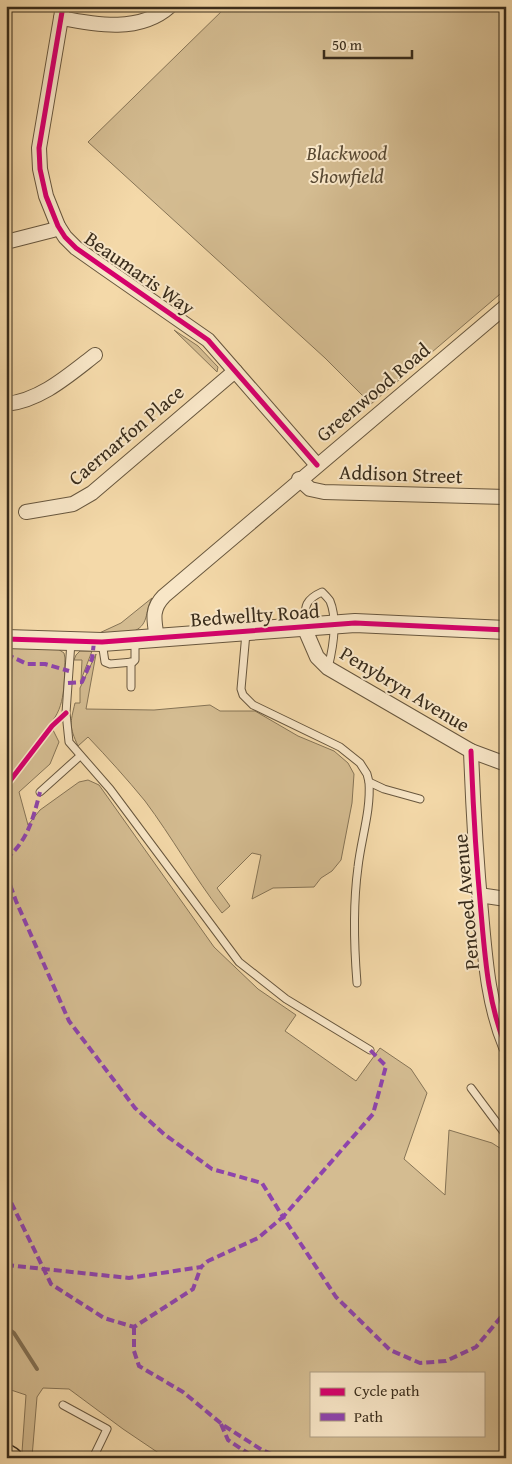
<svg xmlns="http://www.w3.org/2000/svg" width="512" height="1464" viewBox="0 0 512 1464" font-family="'Gentium Book Plus',serif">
<rect width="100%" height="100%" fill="#f4d9a9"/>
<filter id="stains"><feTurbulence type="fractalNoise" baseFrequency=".004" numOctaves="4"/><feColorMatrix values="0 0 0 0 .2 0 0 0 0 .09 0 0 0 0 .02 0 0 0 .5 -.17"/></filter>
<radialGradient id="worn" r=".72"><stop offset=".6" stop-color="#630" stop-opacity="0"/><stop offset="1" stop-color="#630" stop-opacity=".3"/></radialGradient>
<!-- green -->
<g fill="#d4bc91" stroke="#867456" fill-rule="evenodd">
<path d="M227,6H506V289L371,404L325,358L88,142Z"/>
<path d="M174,330L198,346L218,367L217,372Z"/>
<path d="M152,598C144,613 150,625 132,632L95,635L121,623Z"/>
<path d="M6,646L58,649L64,653L65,658C64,682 66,706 50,724L59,742L50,764L19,792L28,825L40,810L79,782L88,780L99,785L214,947L258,989L296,1015L285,1031L356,1081L380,1048L411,1069L427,1093L404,1159L445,1195L449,1130L492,1143L506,1152V1458H166L123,1429L69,1389L43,1388L37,1397L32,1457L22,1452L26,1395L8,1389L6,1393ZM311,1373H483V1435H311Z"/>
<path d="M80,651H92L81,680L82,660H74L76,655Z"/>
<path d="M96,654L86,709L154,710L210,705L220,711H255L298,736L334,751L348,763L354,774L352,803L341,860L332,871L321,878L314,887L273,888L252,899L261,855L252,853L217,888L230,906L222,913C194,877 172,837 145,801C127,779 108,758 88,737L78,746C69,726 70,724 75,703H80V688Z"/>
</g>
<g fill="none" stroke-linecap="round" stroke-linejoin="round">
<!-- stream -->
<path stroke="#837053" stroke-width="4" d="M6,1327L14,1333L37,1369"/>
<defs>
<g id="service">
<path d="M304,626C305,607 304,600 322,592C325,595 328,598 330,601C338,620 333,648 328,668"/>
<path d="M246,633L241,689L243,695L253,705L340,747L360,763L367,774L369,782L384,789L420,799"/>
<path d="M71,642L66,713L69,742L110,789L239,962L286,999L370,1050"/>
<path d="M102,642L105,662L110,664L133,662L135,660V640"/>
<path d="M131,662V687"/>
<path d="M40,792L80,756"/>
<path d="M357,983C354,946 353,904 358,867C361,839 371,811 369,782"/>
<path d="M471,1088L506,1135"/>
<path d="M63,1405L107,1429L93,1458"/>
</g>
<g id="minor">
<path d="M63,6L39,148L40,169L46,196L58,226L65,237L76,248L103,267L208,340L317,465"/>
<path d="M61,18C97,25 140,33 170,6"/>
<path d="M6,242L53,230L58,226"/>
<path d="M6,404C40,401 69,375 95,355"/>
<path d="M299,479L310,489L324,492L506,497"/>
<path d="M26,512L73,504L92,493L235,371"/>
<path d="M304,627L317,657L328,668L471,751L506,764"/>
<path d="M157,638C154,620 151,609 164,596L506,306"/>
<path d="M471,751C473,805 476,858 481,912C485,957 488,1004 506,1047"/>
<path d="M479,895L506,899"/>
</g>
<path id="tertiary" d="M6,639L102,642L355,623L506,630"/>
<path id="primary" d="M6,1455L11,1458"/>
</defs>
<!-- service casing -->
<use href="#service" stroke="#68573e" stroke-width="9"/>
<!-- minor casing -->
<use href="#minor" stroke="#68573e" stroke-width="16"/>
<!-- tertiary casing -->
<use href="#tertiary" stroke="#68573e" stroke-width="20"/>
<!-- primary casing -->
<use href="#primary" stroke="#392c1b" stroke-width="24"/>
<!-- service -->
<use href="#service" stroke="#f8e6c7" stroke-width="7"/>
<!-- minor -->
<use href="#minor" stroke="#f8e6c7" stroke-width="14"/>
<!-- tertiary -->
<use href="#tertiary" stroke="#f8e6c7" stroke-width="18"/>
<!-- primary -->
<use href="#primary" stroke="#f4d9a9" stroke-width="21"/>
<!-- quiet -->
<g stroke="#8e44ad" stroke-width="4" stroke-dasharray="8 4" stroke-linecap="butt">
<path d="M6,654L27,664H45L69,671"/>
<path d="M68,683L82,682L92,659L94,642"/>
<path d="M6,859C28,840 33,819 40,792"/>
<path d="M6,874L16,901L69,1021L135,1108L164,1134L212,1169L262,1183L283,1217L373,1114L386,1066L370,1050"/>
<path d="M6,1192L51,1284L104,1318L134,1327L193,1289L201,1267"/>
<path d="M6,1265L129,1278L201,1267L208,1261L258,1238L283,1217L336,1297L390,1350L420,1363L446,1361L476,1347L506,1311"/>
<path d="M134,1327V1351L139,1366L183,1392L223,1425L262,1450L281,1458"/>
<path d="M221,1424L228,1440L255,1458"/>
</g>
<defs>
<g id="cycleway">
<path d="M63,6L39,148L40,169L46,196L58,226L65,237L76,248L103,267L208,340L317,465"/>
<path d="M6,639L102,642L355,623L506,630"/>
<path d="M471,751C473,805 476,858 481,912C485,957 488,1004 506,1047"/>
<path d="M6,786L52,726L66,713"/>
</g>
</defs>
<!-- cycleway casing -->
<use href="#cycleway" stroke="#f8e6c7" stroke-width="8"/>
<!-- cycleway -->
<use href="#cycleway" stroke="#d6006c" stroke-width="5"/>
</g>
<g text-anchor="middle" stroke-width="4" stroke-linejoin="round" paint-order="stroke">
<!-- park labels -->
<g font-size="20" font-style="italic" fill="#584933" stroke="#f8e6c7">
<text x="347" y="160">Blackwood<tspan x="347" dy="23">Showfield</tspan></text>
</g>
<!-- street labels -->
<g font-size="20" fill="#392c1b" stroke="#f8e6c7">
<text transform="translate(140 273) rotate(35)" y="7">Beaumaris Way</text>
<text transform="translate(373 392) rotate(-40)" y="7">Greenwood Road</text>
<text transform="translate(126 435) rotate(-40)" y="7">Caernarfon Place</text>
<text transform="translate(401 474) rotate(2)" y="7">Addison Street</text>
<text transform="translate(255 615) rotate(-4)" y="7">Bedwellty Road</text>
<text transform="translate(405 689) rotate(31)" y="7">Penybryn Avenue</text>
<text transform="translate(466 902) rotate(-95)" y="7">Pencoed Avenue</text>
</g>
</g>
<!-- margin -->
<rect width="512" height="1464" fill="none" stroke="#f4d9a9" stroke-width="25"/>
<rect x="8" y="8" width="497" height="1449" fill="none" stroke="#392c1b" stroke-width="2.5"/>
<rect x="12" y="12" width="487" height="1439" fill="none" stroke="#392c1b"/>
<!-- legend -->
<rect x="310" y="1372" width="175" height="65" fill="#f8e6c7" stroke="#ac9c82"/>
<rect x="320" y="1388" width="25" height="8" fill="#d6006c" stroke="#ac9c82"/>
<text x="354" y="1396" font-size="15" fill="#392c1b">Cycle path</text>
<rect x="320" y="1413" width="25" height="8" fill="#8e44ad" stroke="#ac9c82"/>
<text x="354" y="1422" font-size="15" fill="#392c1b">Path</text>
<!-- scale -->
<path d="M324 50v8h88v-8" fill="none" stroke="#392c1b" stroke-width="2.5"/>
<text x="332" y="50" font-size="15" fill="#392c1b" stroke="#f8e6c7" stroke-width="4" paint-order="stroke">50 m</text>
<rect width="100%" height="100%" filter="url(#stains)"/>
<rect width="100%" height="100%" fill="url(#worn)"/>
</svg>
